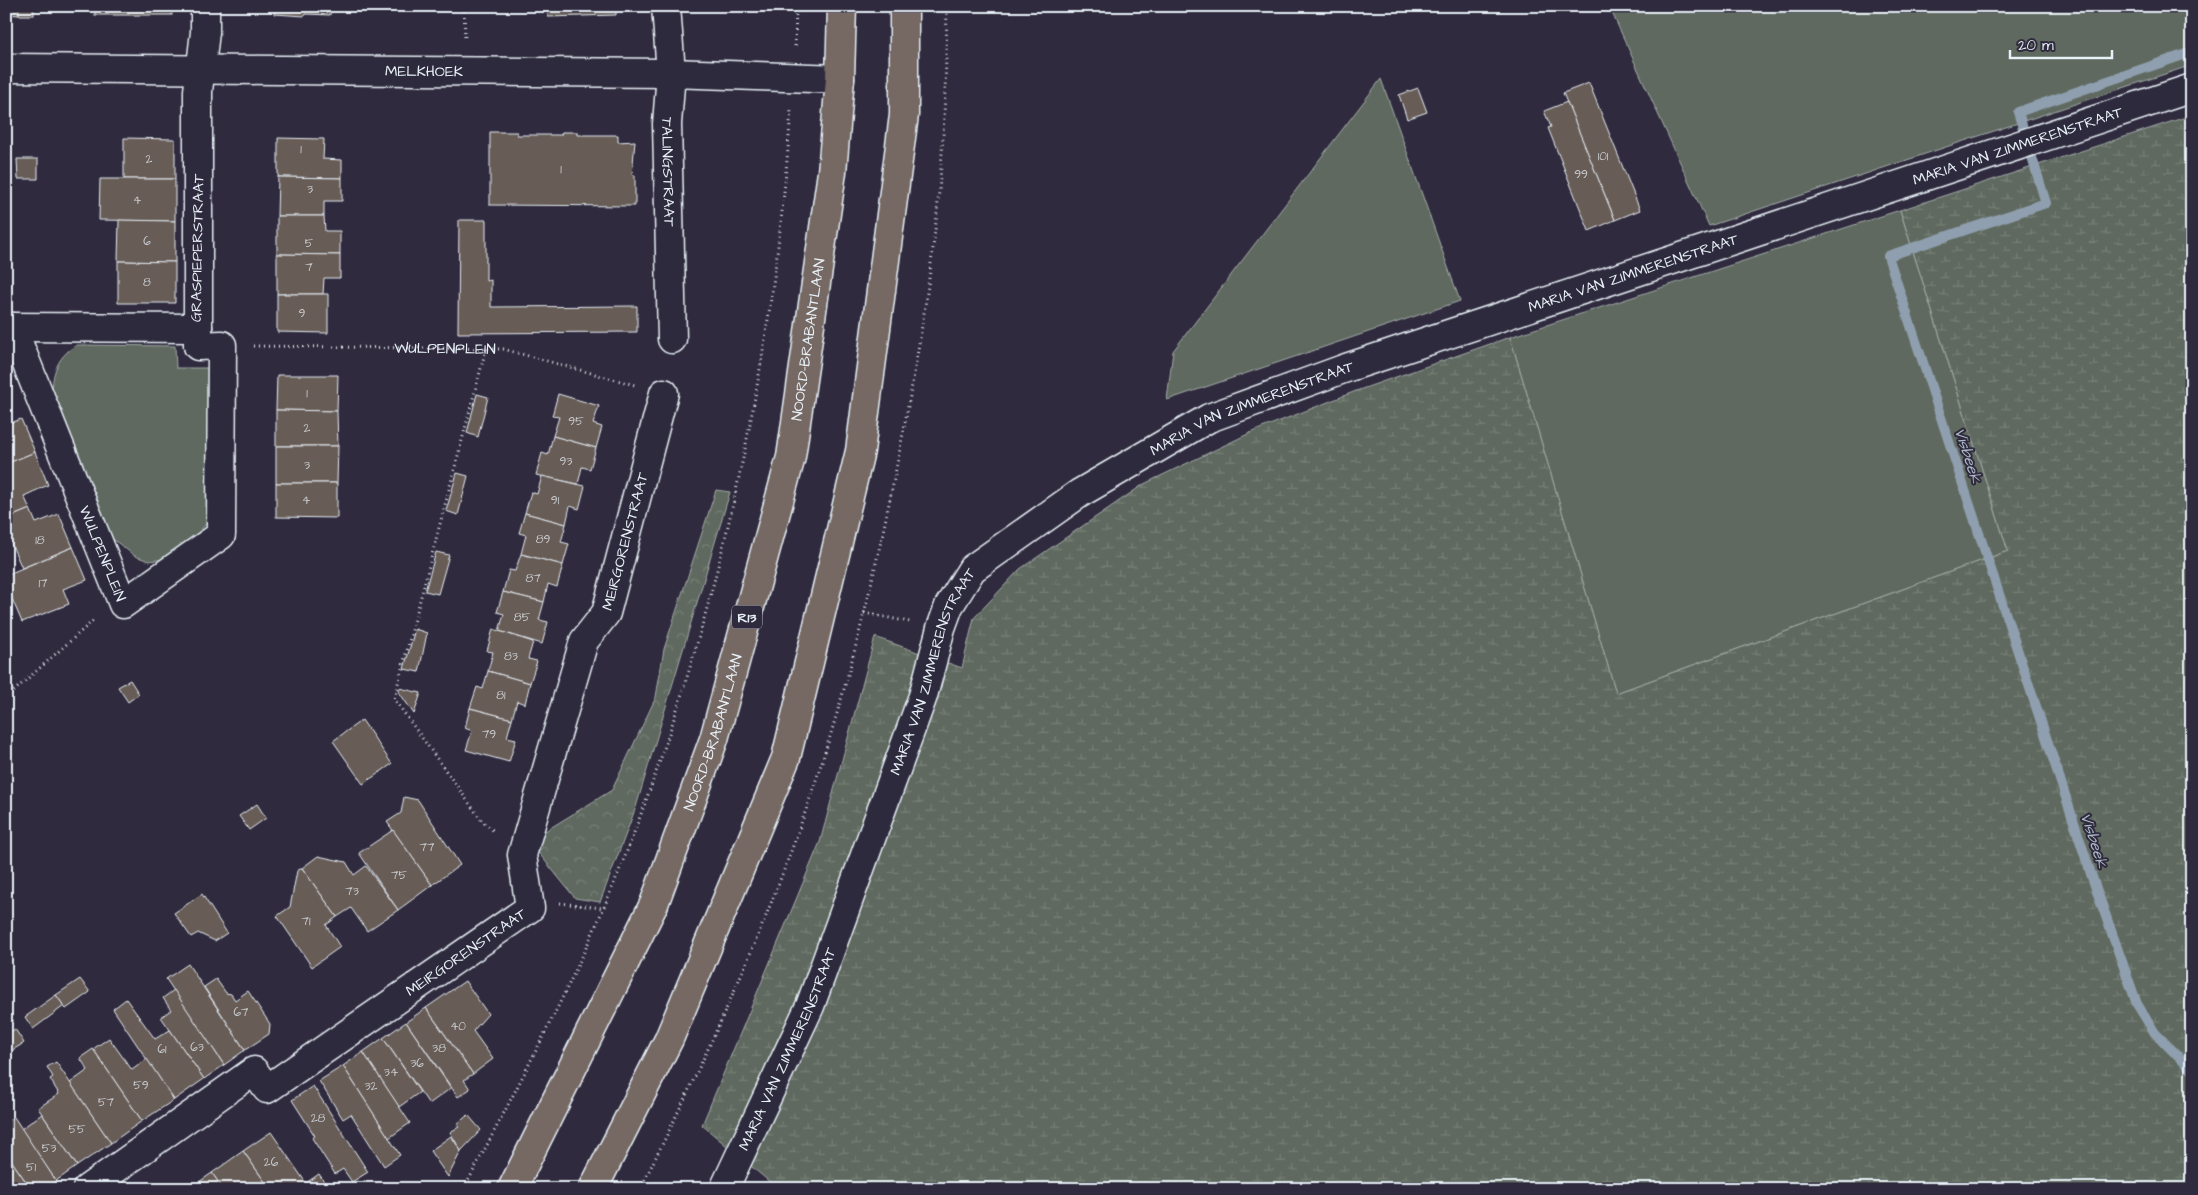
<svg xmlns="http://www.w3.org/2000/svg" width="2198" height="1195" viewBox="0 0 2198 1195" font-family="'Architects Daughter',sans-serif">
<defs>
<pattern id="forest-crowns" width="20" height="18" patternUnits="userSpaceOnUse" patternTransform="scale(1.25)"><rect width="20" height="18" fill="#5f695e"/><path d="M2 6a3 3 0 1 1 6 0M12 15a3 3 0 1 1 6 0" fill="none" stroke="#767f76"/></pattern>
<pattern id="wetland-marsh" width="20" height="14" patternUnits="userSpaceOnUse" patternTransform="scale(1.25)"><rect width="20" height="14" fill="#5f695e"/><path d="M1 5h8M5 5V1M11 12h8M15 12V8" fill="none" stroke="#767f76"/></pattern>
</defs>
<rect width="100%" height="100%" fill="#2f2a3d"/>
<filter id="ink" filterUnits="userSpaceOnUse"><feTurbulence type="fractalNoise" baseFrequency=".02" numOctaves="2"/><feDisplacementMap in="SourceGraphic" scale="10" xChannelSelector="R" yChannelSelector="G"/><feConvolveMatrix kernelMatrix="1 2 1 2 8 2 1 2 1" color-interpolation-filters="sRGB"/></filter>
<g filter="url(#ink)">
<!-- green -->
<g fill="#5f695e" stroke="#a4adab">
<path d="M1609,6H2192V65L1709,226Z"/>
<path d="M1381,79L1460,301L1167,400L1173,351Z"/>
<path d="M1900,210L2008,551L1616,693L1510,337Z"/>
<path d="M77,345L175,346L176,368H209L212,504L207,523L184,548L165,559L149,561L135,556L106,534L53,403C50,379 55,357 77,345Z"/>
</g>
<!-- forest -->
<path fill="url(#forest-crowns)" stroke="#a4adab" d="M716,490L730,492L636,807L600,902L575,898L529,841L612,790L656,697L664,649Z"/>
<!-- wetland -->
<path fill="url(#wetland-marsh)" stroke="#a4adab" d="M2192,115V1189H778L702,1125L820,842L875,637L962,668L974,618L1020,569L1144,484L1252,432L1356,391L1510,337L1616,693L2008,551L1900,210Z"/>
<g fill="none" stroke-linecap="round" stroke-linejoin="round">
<!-- stream -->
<path stroke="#8f9faf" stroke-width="10" d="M2192,52L2018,112L2046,203L1888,256L2092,877L2137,1004L2155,1033L2192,1070"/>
</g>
<!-- building -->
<g fill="#675b57" stroke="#e8f1f8">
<path d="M6,6H19V15L6,14Z"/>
<rect x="19" y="6" width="15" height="9"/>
<rect x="95" y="6" width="77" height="9"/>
<path d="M275,6H331L330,15L305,14V16L274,14Z"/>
<path d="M548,6H616V15L548,17Z"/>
<path d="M1589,83L1640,210L1615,220L1563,93Z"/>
<path d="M1418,88L1427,112L1407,119L1399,95Z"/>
<path d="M1567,102L1615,220L1589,231L1548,128L1551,127L1544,111Z"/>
<path d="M490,132H517V135H561L562,132H577V135H618V142L635,141L632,175H635V206L490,205Z"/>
<path d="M124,138L175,139V179H124Z"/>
<path d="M278,138L324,139L323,159L342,160V178L278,177Z"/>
<path d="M17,159H38V179H18Z"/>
<path d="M278,177L342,178V201H324V216H277Z"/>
<path d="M100,179H175V221L99,220Z"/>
<path d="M277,216H324L325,231H340V255L277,254Z"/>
<path d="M119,220L175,221V262L118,261Z"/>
<path d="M459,220H486V281L491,280V307L637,306V332L458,333Z"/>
<path d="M277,254L340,255V278H324L323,294H277Z"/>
<path d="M118,261L175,262V303H118Z"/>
<path d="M277,294H328V333L277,332Z"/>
<path d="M277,375H338L337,411L276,410Z"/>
<path d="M477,394L488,397L478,437L467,433Z"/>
<path d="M558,394L599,406L593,424L602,427L596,448L553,436L559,417L552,416Z"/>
<path d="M276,410L337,411L338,446H276Z"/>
<path d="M21,419L35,452L6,464V425Z"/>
<path d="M553,436L596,448L590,469L582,467L578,484L536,475L542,453L548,455Z"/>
<path d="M276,446H338L337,483H276Z"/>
<path d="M35,452L48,485L24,496L30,509L6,519V464Z"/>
<path d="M457,473L468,476L458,515L446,511Z"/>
<path d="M542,476L585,486L579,509L570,506L566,524L525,513L531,492L537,494Z"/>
<path d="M276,483H337V518L276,517Z"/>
<path d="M30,509L36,523L59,514L73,547L22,568L6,532V519Z"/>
<path d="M525,513L566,524L561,542L569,544L563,565L521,554L526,535L519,533Z"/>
<path d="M73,547L87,580L63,589L69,604L22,622L6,585V575Z"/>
<path d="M436,552L449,555L438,594L425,591Z"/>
<path d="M521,554L563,565L557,587L548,584L544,602L503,592L509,570L515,571Z"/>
<path d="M503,592L544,602L539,620L548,622L542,644L499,631L504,614L497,612Z"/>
<path d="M415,629L427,633L419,672L404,669Z"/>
<path d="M493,629L533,642L528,659L537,661L530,683L488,671L493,652L487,651Z"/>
<path d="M488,671L530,683L525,704L517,701L512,719L470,708L477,687L483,689Z"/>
<path d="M130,680L139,694L128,702L118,687Z"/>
<path d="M399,688L421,693L414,714L399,692Z"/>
<path d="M470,708L512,719L507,737L516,739L509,762L466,750L472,731L465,728Z"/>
<path d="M362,720L392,764L363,784L333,741Z"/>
<path d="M404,797L418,800L460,865L432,885L387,822L401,813Z"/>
<path d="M257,804L266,818L249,830L239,816Z"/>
<path d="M393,830L432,885L398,910L359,853Z"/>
<path d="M318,856L346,862L354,875L366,866L398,910L367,931L351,908L337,917L302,868Z"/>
<path d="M302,868L337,917L326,925L340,947L312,967L277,916L290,907L297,871Z"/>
<path d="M202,894L227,933L215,941L198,933L191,937L174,913Z"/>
<path d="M188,964L245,1050L224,1065L166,979Z"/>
<path d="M80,979L90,992L66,1009L56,995Z"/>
<path d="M216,979L226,993L231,994L235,1000L248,991L270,1024L269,1034L245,1050L204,987Z"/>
<path d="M465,981L488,1014L473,1031L493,1059L473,1074L426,1008Z"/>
<path d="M174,990L224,1065L204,1079L161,1017L171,1010L163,998Z"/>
<path d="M56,995L64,1006L33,1029L25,1017Z"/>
<path d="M126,999L155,1039L170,1030L204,1079L174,1100L113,1009Z"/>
<path d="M426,1008L473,1074L464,1080L470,1089L458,1097L406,1022Z"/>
<path d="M406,1022L451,1088L429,1104L383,1038Z"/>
<path d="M15,1029L24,1043L6,1054V1035Z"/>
<path d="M109,1038L132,1070L147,1059L174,1100L142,1121L93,1049Z"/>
<path d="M383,1038L420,1092L399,1107L363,1052Z"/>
<path d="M93,1049L142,1121L111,1143L70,1083L88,1070L80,1058Z"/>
<path d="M363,1052L410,1123L389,1138L343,1066Z"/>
<path d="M56,1062L111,1143L77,1166L38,1108L59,1094L50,1079L53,1077L47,1067Z"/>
<path d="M343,1066L400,1155L384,1166L351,1114L343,1119L319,1081Z"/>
<path d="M313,1086L368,1172L352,1182L343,1169L335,1174L312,1138L315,1136L292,1100Z"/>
<path d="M42,1114L77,1166L56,1181L21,1129Z"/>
<path d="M468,1115L481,1130L461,1151L450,1132L459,1127L457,1124Z"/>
<path d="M14,1117L56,1181L44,1189H31L6,1153V1122Z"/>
<path d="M271,1132L306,1183L319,1174L329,1189H270L243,1151Z"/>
<path d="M451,1136L461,1151L448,1177L430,1151Z"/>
<path d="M243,1151L270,1189H223L212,1173Z"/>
<path d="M6,1153L31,1189H6Z"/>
<path d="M212,1173L223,1189H189Z"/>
</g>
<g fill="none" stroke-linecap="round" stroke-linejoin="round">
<defs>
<g id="minor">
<path id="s2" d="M666,6L671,73L667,124L672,339"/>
<path id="s3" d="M6,68L671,73L840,79"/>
<path d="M6,327L198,328"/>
<path id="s4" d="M12,327L123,604L221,535L222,345L198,346V91L205,32V6"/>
<path id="s5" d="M87,1189L254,1071L267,1089L530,908L522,855L584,641L606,613L664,393"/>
<path id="s6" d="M724,1189L810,1006L923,696L941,628L949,606L972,569L1080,493L1209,418L1346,368L2192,88"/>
</g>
<g id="primary">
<path id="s7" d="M512,1189L654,904L714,739L791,457L832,172L840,79L842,6"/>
<path d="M593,1189L669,1039L786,758L860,451L904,115V6"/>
</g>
</defs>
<!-- minor casing -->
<use href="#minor" stroke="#e8f1f8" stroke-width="31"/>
<!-- primary casing -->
<use href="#primary" stroke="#e8f1f8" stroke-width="31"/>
<!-- path -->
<g stroke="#e8f1f8" stroke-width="3" stroke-dasharray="1 4" stroke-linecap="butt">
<path d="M464,6L465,41"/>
<path d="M795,46L796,6"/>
<path id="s1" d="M253,346L503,349L635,385"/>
<path d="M486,349L394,699L482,821L495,832"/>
<path d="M864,613L910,622"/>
<path d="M6,698L95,619"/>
<path d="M560,903L602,908"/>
<path d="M464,1189C524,1074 586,960 632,838C721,604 774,359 791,109"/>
<path d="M640,1189C709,1052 773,913 820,768C854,664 879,557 900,449C918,356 934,262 941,167C945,114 946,60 947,6"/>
</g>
<!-- minor -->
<use href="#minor" stroke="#2f2a3d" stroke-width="28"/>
<!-- primary -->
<use href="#primary" stroke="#766964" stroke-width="28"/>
</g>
</g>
<g text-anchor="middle" stroke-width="4" stroke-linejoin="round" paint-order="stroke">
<!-- number labels -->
<g font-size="12" fill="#c8ccd0">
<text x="301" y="153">1</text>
<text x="1603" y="160">101</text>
<text x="149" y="163">2</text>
<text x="561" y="173">1</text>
<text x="1581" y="178">99</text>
<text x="310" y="193">3</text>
<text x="137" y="204">4</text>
<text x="147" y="245">6</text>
<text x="309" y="247">5</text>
<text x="309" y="271">7</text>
<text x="147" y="286">8</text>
<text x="302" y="317">9</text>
<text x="307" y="397">1</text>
<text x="576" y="425">95</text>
<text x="307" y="432">2</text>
<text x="566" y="465">93</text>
<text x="307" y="469">3</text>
<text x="306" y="504">4</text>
<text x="555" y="504">91</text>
<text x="543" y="543">89</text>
<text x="40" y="544">18</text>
<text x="533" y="582">87</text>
<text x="43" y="587">17</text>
<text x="522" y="621">85</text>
<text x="511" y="660">83</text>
<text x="501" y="699">81</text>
<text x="489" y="738">79</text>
<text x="427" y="851">77</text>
<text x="399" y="879">75</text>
<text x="352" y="895">73</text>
<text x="306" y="925">71</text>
<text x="241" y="1016">67</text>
<text x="458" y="1030">40</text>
<text x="197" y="1051">63</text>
<text x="439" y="1052">38</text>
<text x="162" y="1053">61</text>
<text x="417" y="1067">36</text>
<text x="391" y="1076">34</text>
<text x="141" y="1089">59</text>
<text x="371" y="1090">32</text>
<text x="106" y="1106">57</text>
<text x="318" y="1122">28</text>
<text x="77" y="1133">55</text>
<text x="49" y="1152">53</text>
<text x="271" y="1166">26</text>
<text x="31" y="1171">51</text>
</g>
<!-- shield labels -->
<rect fill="#2f2a3d" stroke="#b0b5c0" stroke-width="1" x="732" y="605.5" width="30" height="23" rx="4"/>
<g font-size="14" font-weight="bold" fill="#e8f1f8">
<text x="747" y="622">R13</text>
</g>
<!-- street labels -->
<g font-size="15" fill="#e8f1f8" stroke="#2f2a3d">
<text dy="5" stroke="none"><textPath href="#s3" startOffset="418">MELKHOEK</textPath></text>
<text dy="5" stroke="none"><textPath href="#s6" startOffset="1804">MARIA VAN ZIMMERENSTRAAT</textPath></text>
<text dy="5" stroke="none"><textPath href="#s2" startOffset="166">TALINGSTRAAT</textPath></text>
<text transform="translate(197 248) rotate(-89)" y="5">GRASPIEPERSTRAAT</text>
<text dy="5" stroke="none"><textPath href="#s6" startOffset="1399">MARIA VAN ZIMMERENSTRAAT</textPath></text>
<text dy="5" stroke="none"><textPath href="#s7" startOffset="905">NOORD-BRABANTLAAN</textPath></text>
<text dy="5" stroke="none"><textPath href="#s1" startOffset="192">WULPENPLEIN</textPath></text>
<text dy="5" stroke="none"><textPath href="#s6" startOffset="994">MARIA VAN ZIMMERENSTRAAT</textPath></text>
<text dy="5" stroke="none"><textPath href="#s5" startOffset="932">MEIRGORENSTRAAT</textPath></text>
<text dy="5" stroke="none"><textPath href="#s4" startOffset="244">WULPENPLEIN</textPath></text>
<text dy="5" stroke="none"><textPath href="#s6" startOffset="559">MARIA VAN ZIMMERENSTRAAT</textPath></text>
<text dy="5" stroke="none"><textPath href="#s7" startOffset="500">NOORD-BRABANTLAAN</textPath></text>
<text dy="5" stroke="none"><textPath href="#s5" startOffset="468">MEIRGORENSTRAAT</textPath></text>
<text dy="5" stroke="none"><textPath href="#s6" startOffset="154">MARIA VAN ZIMMERENSTRAAT</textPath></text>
</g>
<!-- water labels -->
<g font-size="16" font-style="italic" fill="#acbac8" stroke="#2f2a3d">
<text transform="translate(1969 455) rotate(72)" y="6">Visbeek</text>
<text transform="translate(2095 840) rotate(72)" y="6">Visbeek</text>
</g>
</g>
<!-- margin -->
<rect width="2198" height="1195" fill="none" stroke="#2f2a3d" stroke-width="25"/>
<rect x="12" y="12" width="2173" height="1170" fill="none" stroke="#e8f1f8" stroke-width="2" filter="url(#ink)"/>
<!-- scale -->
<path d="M2010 50v8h102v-8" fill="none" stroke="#e8f1f8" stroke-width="2.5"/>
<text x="2018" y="50" font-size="15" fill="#e8f1f8" stroke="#2f2a3d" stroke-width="4" paint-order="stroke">20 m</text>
</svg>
